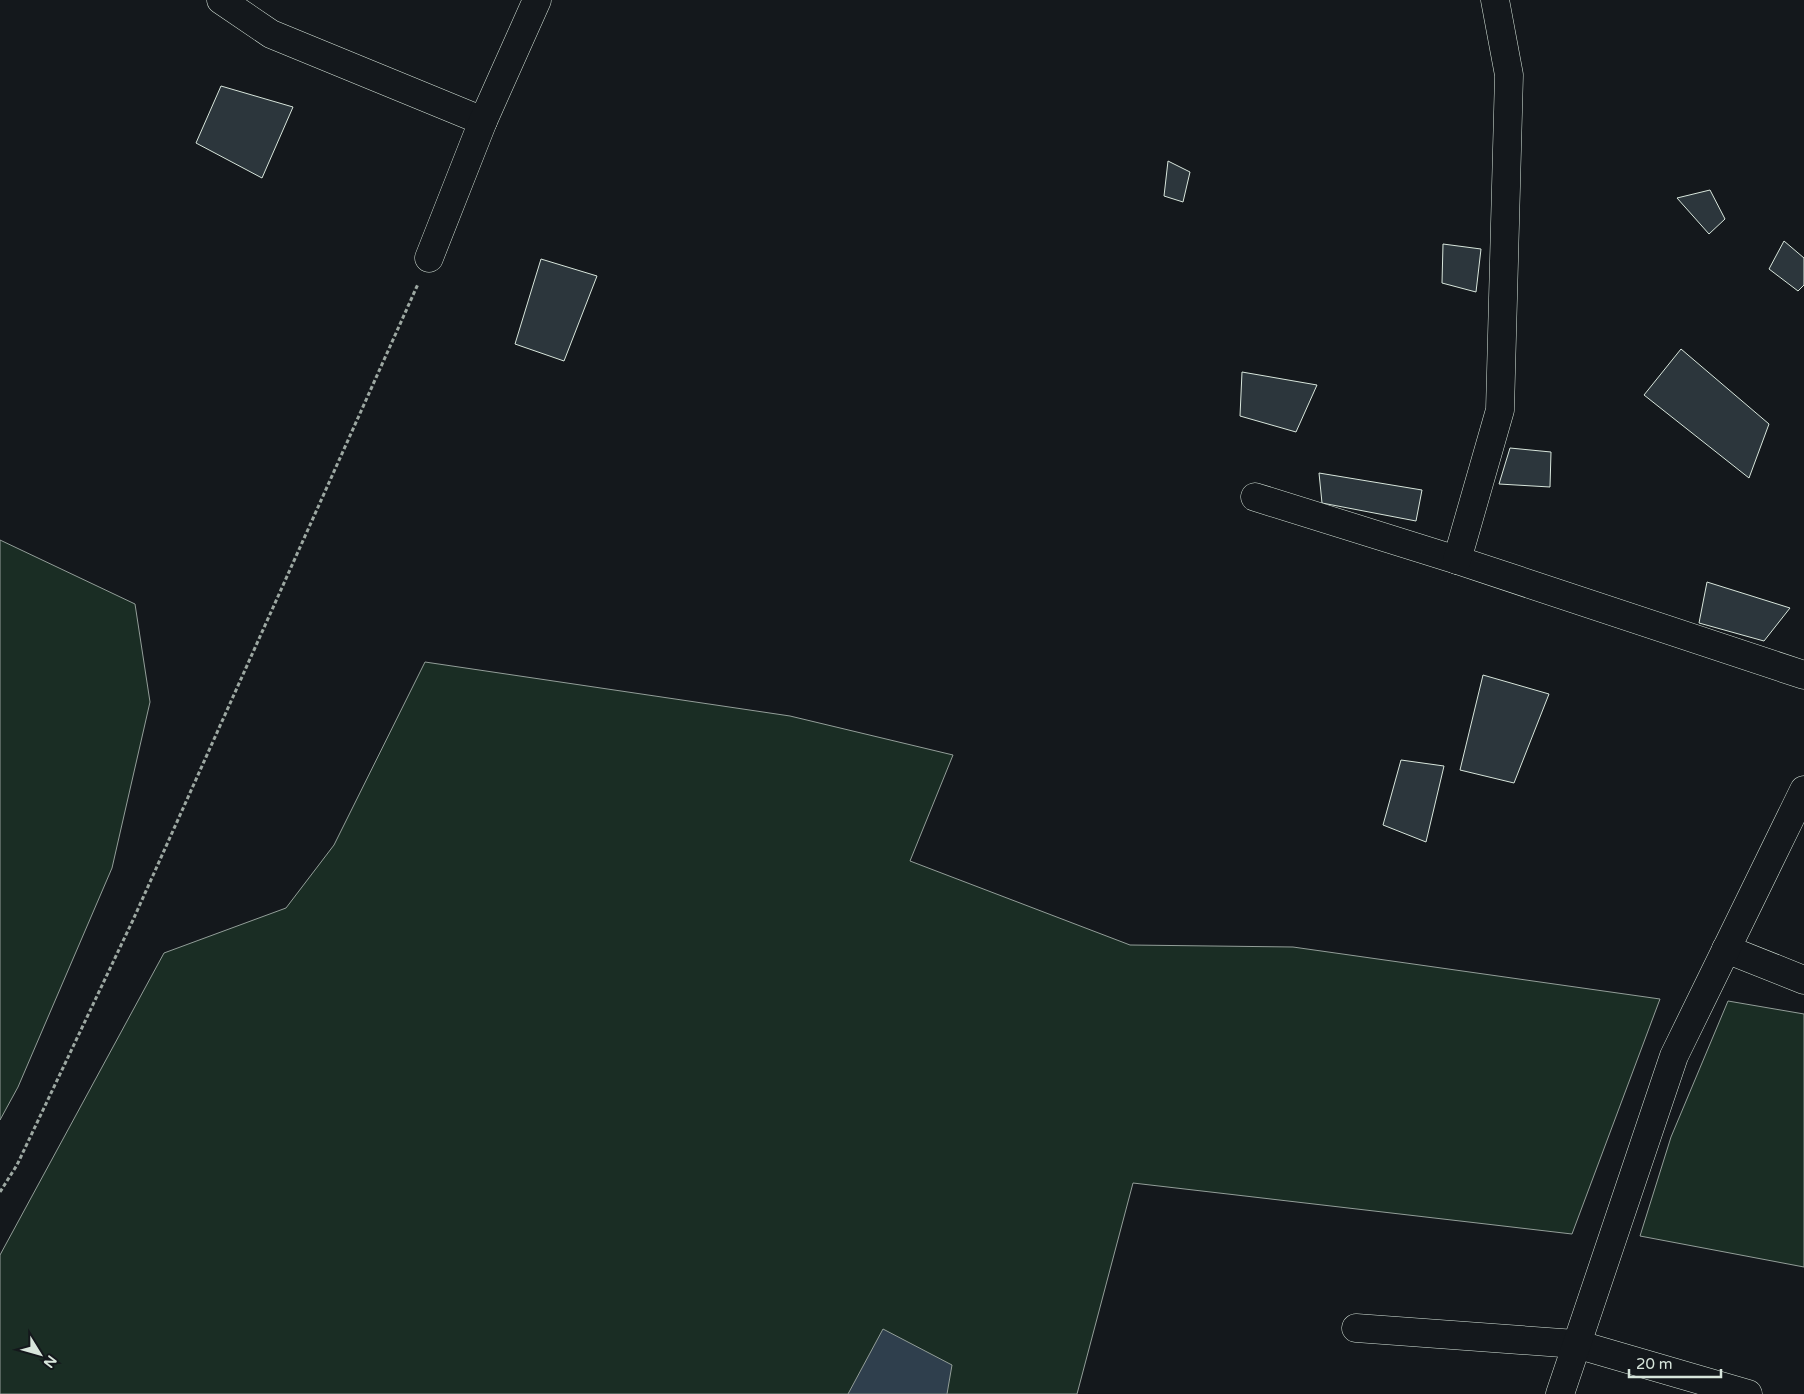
<svg xmlns="http://www.w3.org/2000/svg" width="1804" height="1394" viewBox="0 0 1804 1394" font-family="'Varela Round',sans-serif">
<rect width="100%" height="100%" fill="#14181c"/>
<!-- green -->
<g fill="#1a2d24" stroke="#939e99">
<path d="M0,540L135,604L150,702L112,868L18,1087L0,1120Z"/>
<path d="M425,662L790,716L953,755L910,861L1130,945L1293,947L1660,999L1572,1234L1133,1183L1077,1394H0V1255L164,953L286,908L334,845Z"/>
<path d="M1728,1001L1804,1014V1267L1640,1236L1671,1137Z"/>
</g>
<!-- water -->
<path fill="#2f3f4d" stroke="#939e99" d="M883,1329L952,1365L947,1394H848Z"/>
<!-- building -->
<g fill="#2c363c" stroke="#d8e6dc">
<path d="M221,86L293,107L262,178L196,143Z"/>
<path d="M1168,161L1190,172L1183,202L1164,196Z"/>
<path d="M1710,190L1725,219L1709,234L1677,198Z"/>
<path d="M1784,241L1804,258V285L1798,291L1769,269Z"/>
<path d="M1443,244L1481,249L1476,292L1442,283Z"/>
<path d="M541,259L597,276L564,361L515,344Z"/>
<path d="M1681,349L1769,424L1749,478L1644,395Z"/>
<path d="M1242,372L1317,385L1296,432L1240,416Z"/>
<path d="M1510,448L1551,452L1550,487L1499,484Z"/>
<path d="M1319,473L1422,490L1416,521L1322,503Z"/>
<path d="M1707,582L1790,608L1764,641L1699,623Z"/>
<path d="M1483,675L1549,694L1514,783L1460,770Z"/>
<path d="M1401,760L1444,766L1426,842L1383,825Z"/>
</g>
<g fill="none" stroke-linecap="round" stroke-linejoin="round">
<defs>
<g id="minor">
<path d="M221,0L271,34L483,121"/>
<path d="M429,258L483,121L537,0"/>
<path d="M1255,497L1457,560L1804,675"/>
<path d="M1457,560L1500,410L1509,75L1495,0"/>
<path d="M1726,949L1804,980"/>
<path d="M1356,1328L1576,1344L1748,1394"/>
<path d="M1560,1394L1674,1056L1804,790"/>
</g>
</defs>
<!-- minor casing -->
<use href="#minor" stroke="#d8e6dc" stroke-width="29"/>
<!-- path -->
<path stroke="#9da8a2" stroke-width="3" stroke-dasharray="4 2.5" stroke-linecap="butt" d="M0,1192L17,1165L133,920L418,284"/>
<!-- minor -->
<use href="#minor" stroke="#14181c" stroke-width="28"/>
</g>
<!-- north arrow -->
<g transform="translate(40 1354) rotate(127)" stroke="#14181c" stroke-width="4" paint-order="stroke">
<path d="M0-4L9 19L0 12L-9 19Z" fill="#d8e6dc"/>
<text y="-8" font-size="14" font-weight="bold" text-anchor="middle" fill="#d8e6dc">N</text>
</g>
<!-- scale -->
<path d="M1629 1369v8h92v-8" fill="none" stroke="#d8e6dc" stroke-width="2.5"/>
<text x="1636" y="1369" font-size="15" fill="#d8e6dc" stroke="#14181c" stroke-width="4" paint-order="stroke">20 m</text>
</svg>
